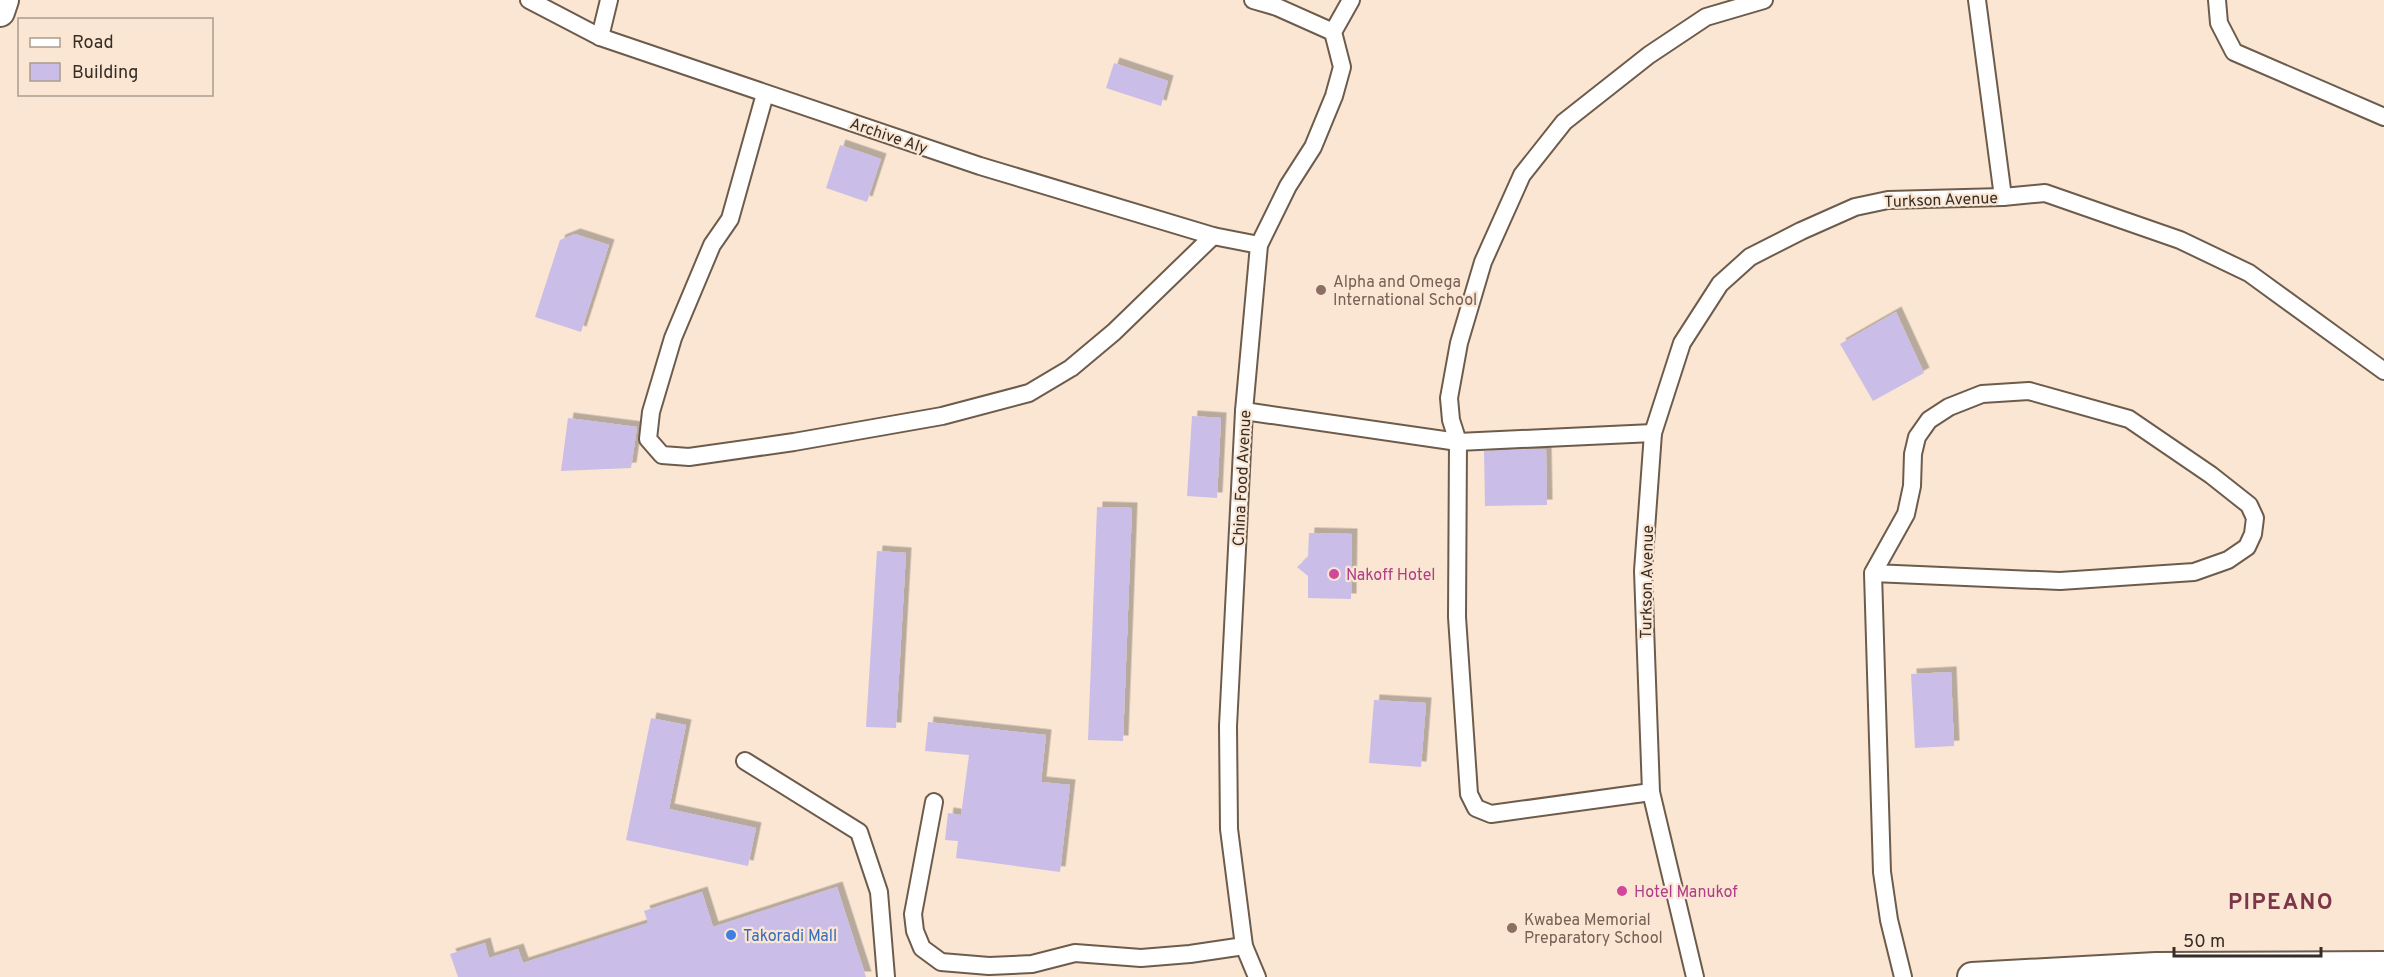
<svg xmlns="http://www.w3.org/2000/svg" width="2384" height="977" viewBox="0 0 2384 977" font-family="Overpass,sans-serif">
<defs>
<filter id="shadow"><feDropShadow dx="5.5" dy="-5.5" stdDeviation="0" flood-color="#0004"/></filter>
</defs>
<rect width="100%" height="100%" fill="#fae6d3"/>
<!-- building -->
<g fill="#cabee8" filter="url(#shadow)">
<path d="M1114,63L1168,81L1161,106L1106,88Z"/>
<path d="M840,145L881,159L867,202L826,188Z"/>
<path d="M575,234L609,245L581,332L535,317L560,240Z"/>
<path d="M1896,312L1924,373L1873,401L1840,344Z"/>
<path d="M1192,416L1221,418L1217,498L1187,496Z"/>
<path d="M568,418L637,427L631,468L561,471Z"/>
<path d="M1530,449H1546L1547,505L1485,506L1484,451Z"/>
<path d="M1097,507L1132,508L1123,741L1088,740Z"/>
<path d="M1309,533L1352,534L1351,599L1308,598V576L1297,567L1308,557Z"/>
<path d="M877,551L906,553L896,728L866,727Z"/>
<path d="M1951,672L1954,746L1915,748L1911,674Z"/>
<path d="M1374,700L1426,703L1421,767L1369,763Z"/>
<path d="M651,718L686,725L669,809L756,828L748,866L626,840Z"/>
<path d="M928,722L1046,735L1041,782L1070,785L1060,872L956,858L958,841L945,840L948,813L961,815L969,755L925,751Z"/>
<path d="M837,887L866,977H458L450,954L485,943L489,958L518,949L523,963L648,923L644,911L702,892L713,927Z"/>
</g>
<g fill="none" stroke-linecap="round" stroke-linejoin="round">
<defs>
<g id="street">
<path d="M529,0L600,37L980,166L1213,236L1259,245"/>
<path d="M1253,0L1277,7L1333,32"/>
<path d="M1977,0L2003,197"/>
<path d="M2217,0L2219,23L2234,52L2384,117"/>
<path d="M600,37L609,0"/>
<path d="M765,94L730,219L712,245L673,338L651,412L648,439L662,455L689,457L794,442L942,416L1029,393L1071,368L1114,332L1213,236"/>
<path d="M1244,411L1458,442L1653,433"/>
<path d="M1873,573L2060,581L2194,572L2228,560L2247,547L2253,534L2255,518L2249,505L2211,475L2129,419L2029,391L1982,394L1949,407L1929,420L1917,437L1913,454L1912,486L1906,514L1873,573L1882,872L1889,920L1903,977"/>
<path d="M745,761L859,832L879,892L886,977"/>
<path d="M1651,792L1491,814L1476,808L1469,794L1457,617L1458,442L1451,420L1449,398L1459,343L1483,262L1522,175L1564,122L1649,55L1706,17L1764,0"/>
<path d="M934,802L913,914L915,931L922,948L941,962L989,966L1032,964L1075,953L1141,958L1190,954L1244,946"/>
<path d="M1257,977L1244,946L1229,829L1228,726L1244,411L1259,245L1288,186L1313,147L1334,96L1342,67L1333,32L1351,0"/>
<path d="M1695,977L1651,792L1643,571L1653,433L1682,343L1720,284L1750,257L1801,231L1855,207L1888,200L2003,197L2045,193L2180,240L2249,273L2384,371"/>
</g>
<g id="highway">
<path d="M0,12L4,0"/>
<path d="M1972,977L2156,967L2384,966"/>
</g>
</defs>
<!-- street casing -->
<use href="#street" stroke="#6d5c4c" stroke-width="20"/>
<!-- highway casing -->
<use href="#highway" stroke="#6d5c4c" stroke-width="32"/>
<!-- street -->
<use href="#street" stroke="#fff" stroke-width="16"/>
<!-- highway -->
<use href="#highway" stroke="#fff" stroke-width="28"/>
</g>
<!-- markers -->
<g fill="#8d6e63" stroke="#fae6d3" stroke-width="2">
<circle cx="1321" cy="290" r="6"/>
<circle cx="1512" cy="928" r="6"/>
</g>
<g fill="#d1479c" stroke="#fae6d3" stroke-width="2">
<circle cx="1334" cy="574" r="6"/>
<circle cx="1622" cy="891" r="6"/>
</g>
<circle fill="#3f7fe0" stroke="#fae6d3" stroke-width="2" cx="731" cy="935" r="6"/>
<g text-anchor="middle" stroke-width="4.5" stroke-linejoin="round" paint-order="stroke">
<!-- street labels -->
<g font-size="16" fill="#352d26" stroke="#fae6d3">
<text transform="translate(889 135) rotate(19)" y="6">Archive Aly</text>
<text transform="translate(1941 199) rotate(-2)" y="6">Turkson Avenue</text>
<text transform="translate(1241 478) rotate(-87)" y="6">China Food Avenue</text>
<text transform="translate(1646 582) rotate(-89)" y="6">Turkson Avenue</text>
</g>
<!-- education labels -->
<g font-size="16" fill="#785e54" stroke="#fae6d3" text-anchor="start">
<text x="1333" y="287">Alpha and Omega<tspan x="1333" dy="18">International School</tspan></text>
<text x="1524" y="925">Kwabea Memorial<tspan x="1524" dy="18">Preparatory School</tspan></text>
</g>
<!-- hotel labels -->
<g font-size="16" fill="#b23c85" stroke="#fae6d3" text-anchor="start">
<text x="1346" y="580">Nakoff Hotel</text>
<text x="1634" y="897">Hotel Manukof</text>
</g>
<!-- shop labels -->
<g font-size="16" fill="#366cbe" stroke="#fae6d3" text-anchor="start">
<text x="743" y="941">Takoradi Mall</text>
</g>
<!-- district labels -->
<g font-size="22" font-weight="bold" letter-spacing="1.5" fill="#7d3649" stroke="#fae6d3">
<text x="2281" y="909">PIPEANO</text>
</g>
</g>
<!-- legend -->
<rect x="18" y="18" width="195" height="78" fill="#fae6d3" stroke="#ab9c8e" stroke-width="1.5"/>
<rect x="30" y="38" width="30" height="9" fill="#ffffff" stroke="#ab9c8e" stroke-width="1.5"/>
<text x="72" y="48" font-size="18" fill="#352d26">Road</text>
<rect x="30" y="63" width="30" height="18" fill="#cabee8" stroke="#ab9c8e" stroke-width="1.5"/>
<text x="72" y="78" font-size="18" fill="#352d26">Building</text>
<!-- scale -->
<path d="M2174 947v9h147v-9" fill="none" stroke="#352d26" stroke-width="3"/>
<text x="2183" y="947" font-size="18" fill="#352d26" stroke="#fae6d3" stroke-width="4.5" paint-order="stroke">50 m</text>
</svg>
